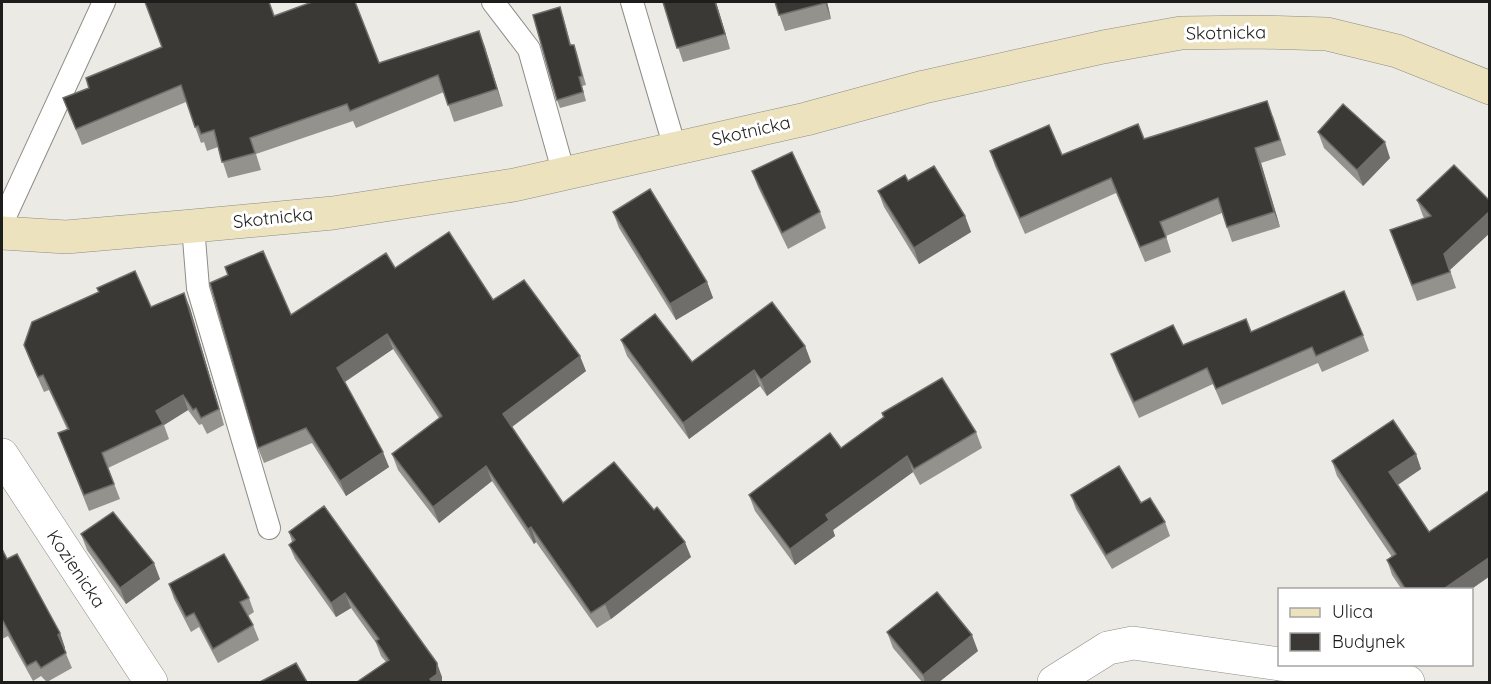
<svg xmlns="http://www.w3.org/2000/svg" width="1491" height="684" viewBox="0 0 1491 684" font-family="Quicksand,sans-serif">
<rect width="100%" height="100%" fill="#eceae5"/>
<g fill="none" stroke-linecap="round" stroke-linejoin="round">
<defs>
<g id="service">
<path d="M493,2L529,49L564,174"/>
<path d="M632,2L675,148"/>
<path d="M2,223L104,2"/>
<path d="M193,226L198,288L269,528"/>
</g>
<g id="minor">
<path d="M2,455L151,682"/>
<path d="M1281,664L1408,682"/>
<path d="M1054,682L1108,648L1133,643L1280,664"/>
</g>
<path id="secondary" d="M2,233L66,237L193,226L333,213L514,185L806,119L924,87L1103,47L1181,33L1258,32L1327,34L1397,51L1490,88"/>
</defs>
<!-- service casing -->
<use href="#service" stroke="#8d8c88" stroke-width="24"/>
<!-- minor casing -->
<use href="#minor" stroke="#8d8c88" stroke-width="34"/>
<!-- secondary casing -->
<use href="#secondary" stroke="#8d8c88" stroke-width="34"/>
<!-- service -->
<use href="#service" stroke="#fff" stroke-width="22"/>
<!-- minor -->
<use href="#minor" stroke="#fff" stroke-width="33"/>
<!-- secondary -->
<use href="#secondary" stroke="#ece2be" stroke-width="33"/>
</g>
<!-- wall -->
<g fill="#93928d">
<path d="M663,2H716L730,49L683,62Z"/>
<path d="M775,2H827L831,19L785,31Z"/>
<path d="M274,16L379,63L479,31L503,106L454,122L444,92L356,128L353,121L256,154L261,170L228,178L218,147L207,151L204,142L201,143L186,102L82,145L63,98Z"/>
<path d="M563,16L571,45H574L577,53L586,85L582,86L586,101L560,108L557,100Z"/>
<path d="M1273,116L1286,155L1261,163L1280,227L1232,242L1222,213L1166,236L1171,252L1145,262L1116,193L1025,234L995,166L990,151L1062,155Z"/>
<path d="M1318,132L1390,158L1363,186L1324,148Z"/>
<path d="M1454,165L1450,270L1456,288L1417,301L1390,230L1424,218L1423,216L1417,200Z"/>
<path d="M752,171L820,212L826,228L788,249L758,187Z"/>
<path d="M908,181L965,216L971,232L919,264L884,207L878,191Z"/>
<path d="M613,212L707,282L713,298L676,320L619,228Z"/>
<path d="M395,268L493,300L586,371L512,427L563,503L691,557L611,619L597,628L536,542L534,544L492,481L439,523L398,470L392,454L439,418L393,349L345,382L389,467L346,496L312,443L264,463L258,448L291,315Z"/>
<path d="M184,293L190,308L224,425L207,434L202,424L199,425L188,410L164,425L169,439L108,468L120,499L89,511L58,433L67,429L49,390L44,392L30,361L24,345L151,307Z"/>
<path d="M1251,332L1363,335L1369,351L1322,372L1318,363L1222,405L1213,384L1139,418L1117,370L1111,354L1183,345Z"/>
<path d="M621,340L692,362L805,346L811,362L767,396L760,386L689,439L627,356Z"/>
<path d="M882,413L976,432L982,448L920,485L913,472L833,530L835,536L795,565L755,511L749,495L841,448L883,417Z"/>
<path d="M1416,454L1421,469L1398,485L1429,532L1490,576L1470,590H1402L1392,575L1387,560L1392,557L1337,476L1332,461Z"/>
<path d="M1071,495L1141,503L1165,522L1170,536L1112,569L1076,509Z"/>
<path d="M289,532L442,677V682L386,662L381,656L376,643L351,608L336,617L295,559L289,545L292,542Z"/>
<path d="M81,534L160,579L126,604L87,550Z"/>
<path d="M2,549L7,559L60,633L65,648L64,649L72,668L47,682L41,676L33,681L8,636L2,639Z"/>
<path d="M169,584L249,598L254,612L248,616L253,625L259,640L218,663L199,627L191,632L174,599Z"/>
<path d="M887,632L978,651L939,682H922L893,648Z"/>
</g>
<!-- shaded-wall -->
<g fill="#6f6e6a">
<path d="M715,2H716L730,49L725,34Z"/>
<path d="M825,2H827L831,19Z"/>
<path d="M479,31L485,47L503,106L497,89Z"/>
<path d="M1385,142L1390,158L1363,186L1357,170Z"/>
<path d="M1255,148L1261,163L1280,227L1274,212Z"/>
<path d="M1490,211V233L1450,270L1444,254Z"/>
<path d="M965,216L971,232L919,264L914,248Z"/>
<path d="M707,282L713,298L676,320L670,304Z"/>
<path d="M184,293L190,308L224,425L219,409Z"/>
<path d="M387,334L393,349L343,383L337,368Z"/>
<path d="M805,346L811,362L767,396L761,380Z"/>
<path d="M580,356L586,371L509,429L503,414Z"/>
<path d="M754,370L760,386L689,439L683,423Z"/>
<path d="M183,395L188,410L164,425L156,411Z"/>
<path d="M383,452L389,467L346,496L340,481Z"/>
<path d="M1416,454L1421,469L1394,487L1389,472Z"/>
<path d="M907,456L913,472L833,530L835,536L795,565L790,549L826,515Z"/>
<path d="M486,466L492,481L439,523L433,507Z"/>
<path d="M531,527L536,542L534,544L528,529Z"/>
<path d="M685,542L691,557L611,619L605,604Z"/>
<path d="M1490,557V576L1470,590H1442Z"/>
<path d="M154,563L160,579L126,604L120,588Z"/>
<path d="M345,593L351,608L336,617L331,603Z"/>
<path d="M60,633L65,648L63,650L58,635Z"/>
<path d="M972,635L978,651L939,682H925L923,675Z"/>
<path d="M437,663L442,677V682H432L430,679Z"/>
</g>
<!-- building -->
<g fill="#3a3935" stroke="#6f6e6a" stroke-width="1.5">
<path d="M145,2H269L274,16L312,2H355L379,63L479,31L497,89L448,105L438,75L350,111L347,104L250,138L255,153L222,162L214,130L201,134L198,126L195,127L181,85L76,129L63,98L89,88L86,78L162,47Z"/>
<path d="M663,2H715L725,34L677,48Z"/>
<path d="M775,2H825V3L779,15Z"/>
<path d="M560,7L570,45H574L582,76L579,77L583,92L557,100L533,15Z"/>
<path d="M1267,101L1280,140L1255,148L1274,212L1227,227L1218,198L1160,222L1166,237L1140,247L1111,178L1020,218L990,151L1049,125L1062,155L1138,124L1144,139Z"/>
<path d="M1343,104L1385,142L1357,170L1318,132Z"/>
<path d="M792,152L820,212L782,233L752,171Z"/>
<path d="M1454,165L1490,201V211L1444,254L1450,272L1412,285L1390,230L1431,216L1417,200Z"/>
<path d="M934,166L965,216L914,248L878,191L905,175L908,181Z"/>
<path d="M650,189L707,282L670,304L613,212Z"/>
<path d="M449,232L493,300L524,280L580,356L503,414L563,503L614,462L654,510L657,507L685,542L605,604L591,613L531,527L528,529L486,466L433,507L392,454L442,416L387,334L337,368L383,452L340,481L306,428L258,448L210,283L228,275L225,267L263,251L291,315L386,253L395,268Z"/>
<path d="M135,271L151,307L184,293L219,409L201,418L196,408L193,410L183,395L156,411L163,424L102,453L114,484L84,495L58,433L69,429L43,375L38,377L24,345L32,322L99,292L97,288Z"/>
<path d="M1344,291L1363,335L1316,356L1312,347L1216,389L1207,368L1134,402L1111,354L1173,325L1183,345L1246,319L1251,332Z"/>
<path d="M772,302L805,346L761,380L754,370L683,423L621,340L655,314L692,362Z"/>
<path d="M942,378L976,432L914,469L907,456L826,515L829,520L790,549L749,495L830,433L841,448L884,417L882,413Z"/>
<path d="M1393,420L1416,454L1389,472L1429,532L1490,490V557L1442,590H1406L1387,560L1396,554L1332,461Z"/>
<path d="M1119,466L1141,503L1150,498L1165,522L1106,555L1071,495Z"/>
<path d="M324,506L437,663V674L430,679L433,682H357L389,660L376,641L379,639L345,593L331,603L289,545L295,540L289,532Z"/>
<path d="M113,512L154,563L120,588L81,534Z"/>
<path d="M2,549L7,559L17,554L60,633L58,635L66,653L41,668L36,661L27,666L3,621H2Z"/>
<path d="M224,554L249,598L240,602L253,625L213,649L194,613L186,617L169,584Z"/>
<path d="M937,592L972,635L923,675L887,632Z"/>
<path d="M296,663L307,682H260Z"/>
</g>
<g text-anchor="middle" stroke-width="6" stroke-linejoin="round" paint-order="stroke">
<!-- street labels -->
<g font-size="18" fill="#1d1d1b" stroke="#fff">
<text transform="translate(1226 33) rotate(-1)" y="6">Skotnicka</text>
<text transform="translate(751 131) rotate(-13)" y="6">Skotnicka</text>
<text transform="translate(273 218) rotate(-6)" y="6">Skotnicka</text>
<text transform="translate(76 569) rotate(56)" y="6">Kozienicka</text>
</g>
</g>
<!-- border -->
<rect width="1491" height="684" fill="none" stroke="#1d1d1b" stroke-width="6"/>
<!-- legend -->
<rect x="1278" y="588" width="195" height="78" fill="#ffffff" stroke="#a5a5a4" stroke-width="1.5"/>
<rect x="1290" y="608" width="30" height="9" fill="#ece2be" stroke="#a5a5a4" stroke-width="1.5"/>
<text x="1332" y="618" font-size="18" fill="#1d1d1b">Ulica</text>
<rect x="1290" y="633" width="30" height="18" fill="#3a3935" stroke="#a5a5a4" stroke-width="1.5"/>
<text x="1332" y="648" font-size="18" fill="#1d1d1b">Budynek</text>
</svg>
